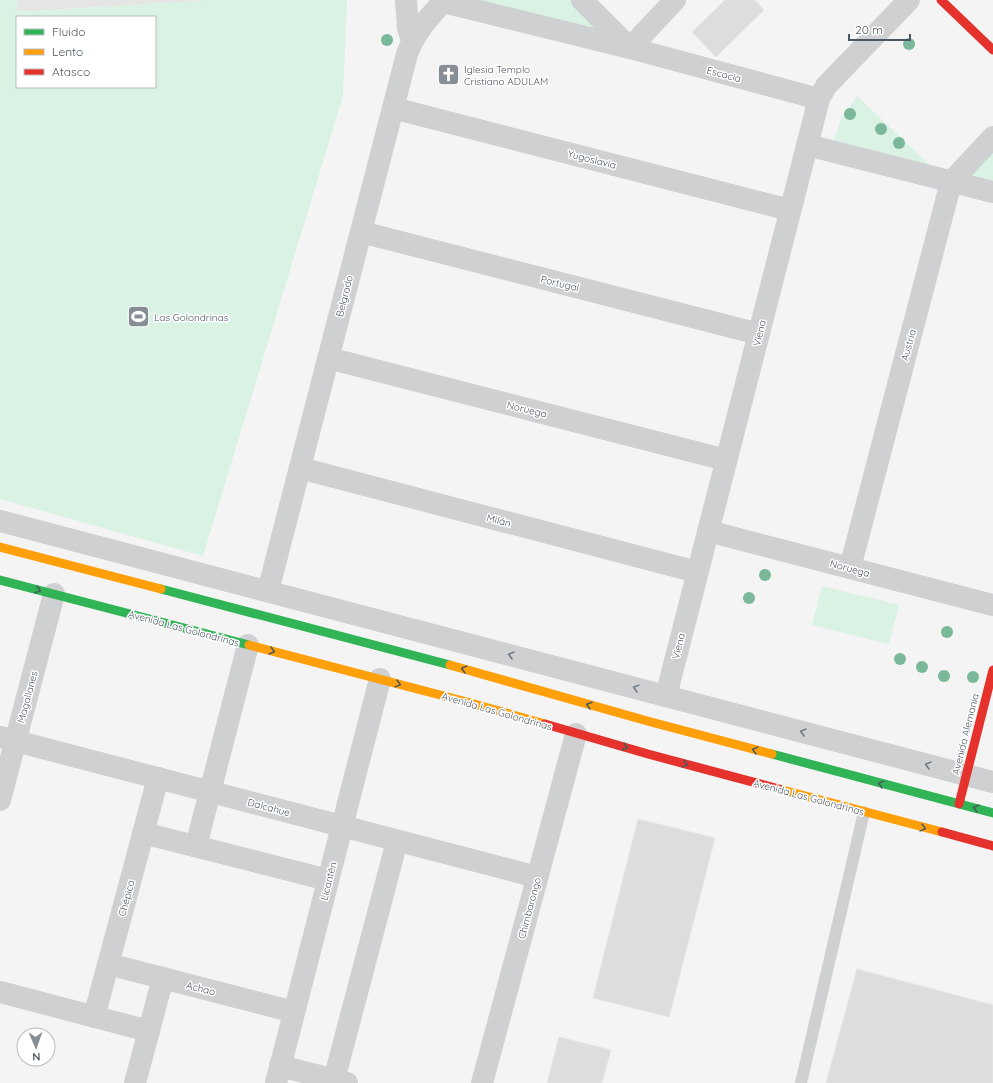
<svg xmlns="http://www.w3.org/2000/svg" width="993" height="1083" viewBox="0 0 993 1083" font-family="Quicksand,sans-serif">
<rect width="100%" height="100%" fill="#f4f4f4"/>
<!-- education -->
<path fill="#e6e5e6" d="M16,0H210L17,12Z"/>
<!-- green -->
<g fill="#d9f2e3" fill-rule="evenodd">
<path d="M0,0H16L18,12L210,0H347L343,96L203,556L0,499ZM17,17H155V87H17Z"/>
<path d="M467,0H571L608,38Z"/>
<path d="M857,96L936,171L832,145L841,119Z"/>
<path d="M993,152V186L967,179Z"/>
<path d="M822,586L899,605L889,644L812,625Z"/>
</g>
<!-- building -->
<g fill="#ddddde" stroke="#e5e6e7">
<path d="M725,0H755L764,10L716,57L692,32Z"/>
<path d="M638,819L715,838L669,1017L593,998Z"/>
<path d="M857,969L993,1005V1083H826Z"/>
<path d="M559,1037L611,1050L602,1083H547Z"/>
</g>
<g fill="none" stroke-linecap="round" stroke-linejoin="round">
<!-- lane -->
<path stroke="#ced0d2" stroke-width="12" d="M801,1083L864,812"/>
<!-- street -->
<g stroke="#ced0d2" stroke-width="22">
<path d="M406,0L408,28L412,40"/>
<path d="M582,0L630,48L675,0"/>
<path d="M443,2L630,48L819,99"/>
<path d="M393,108L790,210"/>
<path d="M807,145L993,192"/>
<path d="M361,232L759,334"/>
<path d="M328,358L726,460"/>
<path d="M300,468L697,572"/>
<path d="M0,521L993,782"/>
<path d="M708,531L993,605"/>
<path d="M850,568L951,182L993,137"/>
<path d="M268,591L407,54C415,32 429,17 445,0"/>
<path d="M666,696L819,99L826,86L909,0"/>
<path d="M0,737L537,877"/>
<path d="M0,800L54,594"/>
<path d="M143,833L328,880"/>
<path d="M196,846L248,645"/>
<path d="M108,964L294,1012"/>
<path d="M0,992L149,1031"/>
<path d="M94,1017L158,778"/>
<path d="M280,1066L347,1083"/>
<path d="M334,1080L397,841"/>
<path d="M135,1083L163,978"/>
<path d="M276,1083L380,679"/>
<path d="M482,1083L576,734"/>
</g>
<!-- fast -->
<g stroke="#30b455" stroke-width="9">
<path d="M0,580L249,645"/>
<path d="M161,589L450,665"/>
<path d="M772,754L993,813"/>
</g>
<!-- slow -->
<g stroke="#ff9f0a" stroke-width="9">
<path d="M0,547L161,589"/>
<path d="M249,645L467,702L545,724"/>
<path d="M450,665L651,722L772,754"/>
<path d="M779,789L942,832"/>
</g>
<!-- jam -->
<g stroke="#e5322d" stroke-width="9">
<path d="M941,0L993,50"/>
<path d="M545,724L648,754L779,789"/>
<path d="M959,804L993,670"/>
<path d="M942,832L993,846"/>
</g>
</g>
<!-- trees -->
<g fill="#7ab899">
<circle cx="387" cy="40" r="6"/>
<circle cx="909" cy="44" r="6"/>
<circle cx="850" cy="114" r="6"/>
<circle cx="881" cy="129" r="6"/>
<circle cx="899" cy="143" r="6"/>
<circle cx="765" cy="575" r="6"/>
<circle cx="749" cy="598" r="6"/>
<circle cx="947" cy="632" r="6"/>
<circle cx="900" cy="659" r="6"/>
<circle cx="922" cy="667" r="6"/>
<circle cx="944" cy="676" r="6"/>
<circle cx="973" cy="677" r="6"/>
</g>
<!-- one-way arrows -->
<defs><path id="oneway-chevron" d="M-2-3.5L2.5 0L-2 3.5" fill="none" stroke-width="1.6" stroke-linecap="round" stroke-linejoin="round"/></defs>
<g stroke="#495b60">
<use href="#oneway-chevron" transform="translate(38 590) rotate(15)"/>
<use href="#oneway-chevron" transform="translate(272 651) rotate(15)"/>
<use href="#oneway-chevron" transform="translate(464 669) rotate(-165)"/>
<use href="#oneway-chevron" transform="translate(398 684) rotate(15)"/>
<use href="#oneway-chevron" transform="translate(589 705) rotate(-164)"/>
<use href="#oneway-chevron" transform="translate(625 747) rotate(16)"/>
<use href="#oneway-chevron" transform="translate(755 750) rotate(-165)"/>
<use href="#oneway-chevron" transform="translate(685 764) rotate(15)"/>
<use href="#oneway-chevron" transform="translate(881 784) rotate(-165)"/>
<use href="#oneway-chevron" transform="translate(976 808) rotate(-165)"/>
<use href="#oneway-chevron" transform="translate(923 828) rotate(15)"/>
</g>
<g stroke="#727b83">
<use href="#oneway-chevron" transform="translate(511 655) rotate(-165)"/>
<use href="#oneway-chevron" transform="translate(636 688) rotate(-165)"/>
<use href="#oneway-chevron" transform="translate(803 732) rotate(-165)"/>
<use href="#oneway-chevron" transform="translate(928 765) rotate(-165)"/>
</g>
<!-- icons -->
<defs>
<symbol id="church-square" viewBox="-11 -11 22 22"><rect x="-9" y="-9" width="18" height="18" rx="4" fill="#868d94" stroke="#fff"/><path d="M-1.2-6h2.4v3.5h3.3v2.4h-3.3V6h-2.4V-.1h-3.3v-2.4h3.3Z" fill="#fff"/></symbol>
<symbol id="stadium-square" viewBox="-11 -11 22 22"><rect x="-9" y="-9" width="18" height="18" rx="4" fill="#868d94" stroke="#fff"/><path d="M0-5a6.5 5 0 1 0 0 10a6.5 5 0 1 0 0-10ZM-3.5-1.8h7v3.6h-7Z" fill="#fff"/></symbol>
</defs>
<g fill-rule="evenodd">
<use href="#church-square" x="436" y="62" width="25" height="25"/>
<use href="#stadium-square" x="126" y="304" width="25" height="25"/>
</g>
<g text-anchor="middle" stroke-width="3" stroke-linejoin="round" paint-order="stroke">
<!-- poi labels -->
<g font-size="10" fill="#4a5661" stroke="#fff" text-anchor="start">
<text x="464" y="73">Iglesia Templo<tspan x="464" dy="12">Cristiano ADULAM</tspan></text>
<text x="154" y="321">Las Golondrinas</text>
</g>
<!-- street labels -->
<g font-size="10" fill="#4a5661" stroke="#fff">
<text transform="translate(724 74) rotate(15)" y="4">Escocia</text>
<text transform="translate(592 159) rotate(14)" y="4">Yugoslavia</text>
<text transform="translate(560 283) rotate(14)" y="4">Portugal</text>
<text transform="translate(344 296) rotate(-76)" y="4">Belgrado</text>
<text transform="translate(759 333) rotate(-76)" y="4">Viena</text>
<text transform="translate(908 345) rotate(-75)" y="4">Austria</text>
<text transform="translate(527 409) rotate(14)" y="4">Noruega</text>
<text transform="translate(499 520) rotate(15)" y="4">Milán</text>
<text transform="translate(850 568) rotate(15)" y="4">Noruega</text>
<text transform="translate(184 628) rotate(15)" y="4">Avenida Las Golondrinas</text>
<text transform="translate(678 646) rotate(-76)" y="4">Viena</text>
<text transform="translate(27 697) rotate(-75)" y="4">Magallanes</text>
<text transform="translate(497 711) rotate(16)" y="4">Avenida Las Golondrinas</text>
<text transform="translate(965 734) rotate(-76)" y="4">Avenida Alemania</text>
<text transform="translate(809 797) rotate(15)" y="4">Avenida Las Golondrinas</text>
<text transform="translate(269 807) rotate(15)" y="4">Dalcahue</text>
<text transform="translate(328 881) rotate(-76)" y="4">Licantén</text>
<text transform="translate(126 898) rotate(-75)" y="4">Chépica</text>
<text transform="translate(529 908) rotate(-75)" y="4">Chimbarongo</text>
<text transform="translate(201 988) rotate(14)" y="4">Achao</text>
</g>
</g>
<!-- legend -->
<rect x="16" y="16" width="140" height="72" fill="#ffffff" stroke="#b7bbc0"/>
<rect x="24" y="29" width="20" height="6" fill="#30b455" stroke="#b7bbc0"/>
<text x="52" y="36" font-size="12" fill="#4a5661">Fluido</text>
<rect x="24" y="49" width="20" height="6" fill="#ff9f0a" stroke="#b7bbc0"/>
<text x="52" y="56" font-size="12" fill="#4a5661">Lento</text>
<rect x="24" y="69" width="20" height="6" fill="#e5322d" stroke="#b7bbc0"/>
<text x="52" y="76" font-size="12" fill="#4a5661">Atasco</text>
<!-- north arrow -->
<g transform="translate(36 1047) rotate(178)"><circle r="19" fill="#ffffff" stroke="#b7bbc0"/>
<path d="M0-3L7 15L0 10L-7 15Z" fill="#868d94"/>
<text y="-6" font-size="11" font-weight="bold" text-anchor="middle" fill="#4a5661">N</text>
</g>
<!-- scale -->
<path d="M849 34v6h61v-6" fill="none" stroke="#4a5661" stroke-width="2"/>
<text x="855" y="34" font-size="12" fill="#4a5661" stroke="#ffffff" stroke-width="3" paint-order="stroke">20 m</text>
</svg>
